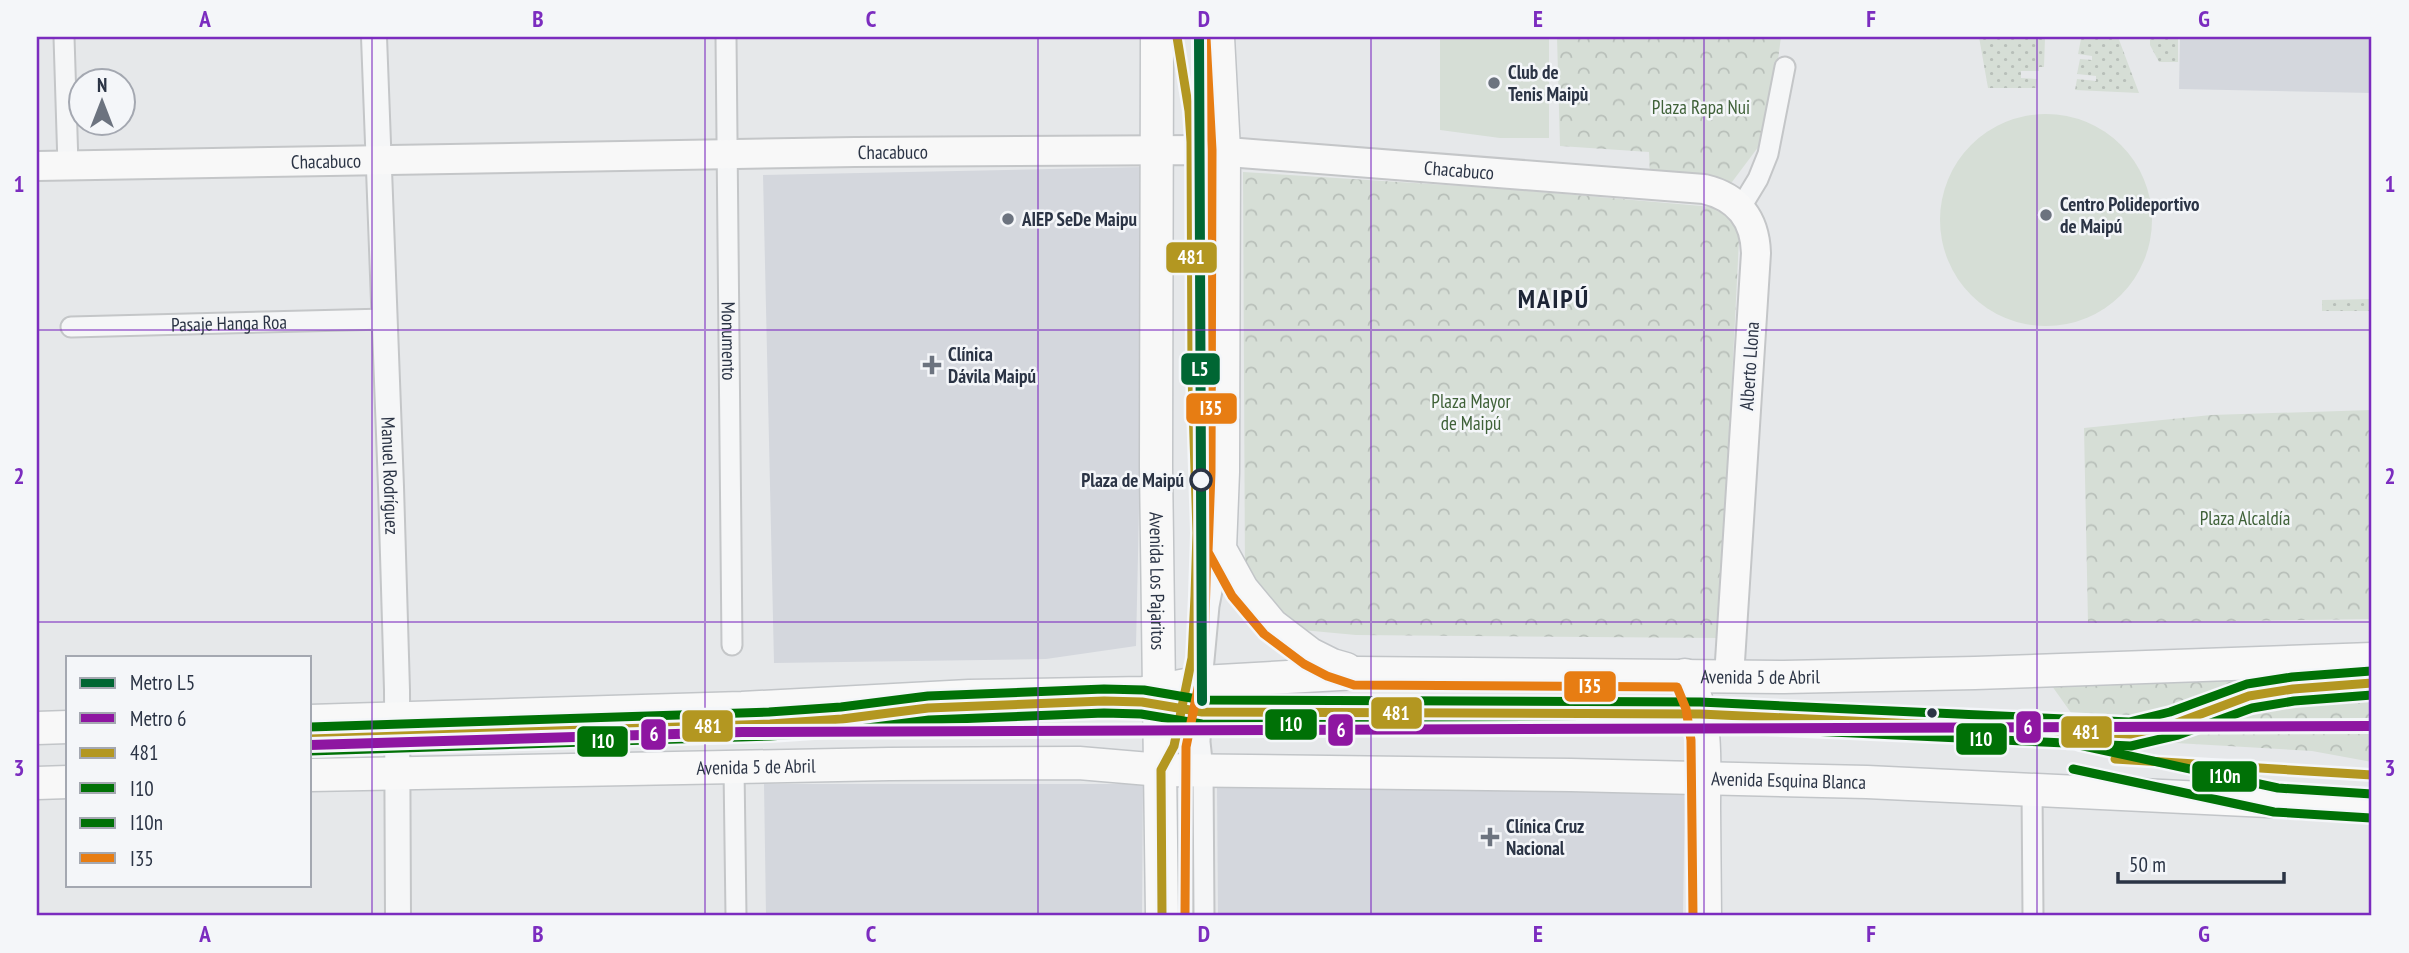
<svg xmlns="http://www.w3.org/2000/svg" width="2409" height="953" viewBox="0 0 2409 953" font-family="'PT Sans Narrow',sans-serif">
<defs>
<pattern id="grass-dots" width="8" height="8" patternUnits="userSpaceOnUse" patternTransform="scale(1.75)"><rect width="8" height="8" fill="#d6ded6"/><path d="M2 2h.1M6 6h.1" fill="none" stroke="#b8bfb9" stroke-width="1.8" stroke-linecap="round"/></pattern>
<pattern id="park-crowns" width="20" height="18" patternUnits="userSpaceOnUse" patternTransform="scale(1.75)"><rect width="20" height="18" fill="#d6ded6"/><path d="M2 6a3 3 0 1 1 6 0M12 15a3 3 0 1 1 6 0" fill="none" stroke="#b8bfb9"/></pattern>
</defs>
<rect width="100%" height="100%" fill="#e6e8ea"/>
<!-- built -->
<g fill="#d4d7dd">
<path d="M2180,37H2372V93L2179,89Z"/>
<path d="M1143,167L1144,282L1136,646L1046,659L774,663L763,175Z"/>
<path d="M764,784H1143L1142,916H766Z"/>
<path d="M1217,785H1685L1683,916H1218Z"/>
</g>
<!-- grass -->
<g fill="url(#grass-dots)">
<path d="M1979,37L2045,38L2044,67H2039V71H2021V78L2037,79L2036,88H1988Z"/>
<path d="M2100,37H2118L2139,93L2075,90L2077,79L2096,81V76L2077,74L2080,59L2092,60V56L2078,54L2081,39Z"/>
<path d="M2150,37H2178V62H2159L2150,45Z"/>
<path d="M2372,299V311H2322V300Z"/>
</g>
<!-- park -->
<g fill="url(#park-crowns)">
<path d="M1557,37H1781L1768,134L1732,182L1650,174L1649,152L1560,146Z"/>
<path d="M1243,172L1508,189L1713,207C1728,215 1736,223 1739,240L1719,638L1356,635L1302,630L1283,618L1245,577Z"/>
<path d="M2372,410V619L2088,623L2084,428L2211,415Z"/>
<path d="M2372,651V762L2312,751L2176,743L2079,724L2052,686Z"/>
</g>
<!-- pitch -->
<g fill="#d6ded6">
<path d="M1440,37H1549V138H1500L1440,130Z"/>
<circle cx="2046" cy="220" r="106"/>
</g>
<g fill="none" stroke-linecap="round" stroke-linejoin="round">
<defs>
<g id="minor">
<path d="M64,37L68,165"/>
<path id="s1" d="M726,37L732,645"/>
<path d="M1741,207L1758,179L1768,154L1785,67"/>
<path id="s2" d="M71,327L386,319"/>
<path d="M734,768L736,916"/>
<path d="M2032,789L2033,916"/>
<path d="M1204,916L1203,770L1200,742L1202,682L1209,606L1220,550"/>
</g>
<g id="tertiary">
<path id="s3" d="M374,37L391,487L397,690L398,916"/>
</g>
<g id="secondary">
<path id="s4" d="M37,166L855,152L1202,150L1704,189C1738,197 1755,219 1756,253L1729,677"/>
</g>
<g id="primary">
<path id="s5" d="M1157,37L1156,467L1162,916"/>
<path d="M1218,37L1224,150L1223,472L1220,549L1242,589L1272,625L1310,654L1332,665L1346,669"/>
<path d="M1685,675C1709,714 1704,763 1704,808C1704,844 1705,880 1705,916"/>
<path id="s6" d="M310,721L742,708L969,696L1144,693L1202,682L1357,673L1784,677L1975,673L2372,659"/>
<path d="M37,728L68,727"/>
<path id="s7" d="M310,775L889,764L1079,763L1161,770L1571,775L1867,782L2372,806"/>
<path d="M37,783L68,782"/>
</g>
</defs>
<!-- minor casing -->
<use href="#minor" stroke="#c4c6c8" stroke-width="23"/>
<!-- tertiary casing -->
<use href="#tertiary" stroke="#c4c6c8" stroke-width="28"/>
<!-- secondary casing -->
<use href="#secondary" stroke="#c4c6c8" stroke-width="32"/>
<!-- primary casing -->
<use href="#primary" stroke="#c2c5c8" stroke-width="35"/>
<!-- minor -->
<use href="#minor" stroke="#f5f6f7" stroke-width="19"/>
<!-- tertiary -->
<use href="#tertiary" stroke="#f5f6f7" stroke-width="24"/>
<!-- secondary -->
<use href="#secondary" stroke="#f8f8f8" stroke-width="28"/>
<!-- primary -->
<use href="#primary" stroke="#f8f8f8" stroke-width="32"/>
<defs>
<g id="bus-1">
<path d="M310,739L770,724L842,719L928,708L1104,701L1142,702L1202,712L1700,714L2130,734L2174,724L2249,696L2293,689L2372,683"/>
<path d="M2115,759L2372,775"/>
<path d="M1162,916L1161,770L1174,746L1192,658L1195,596L1197,533L1192,375L1191,142L1189,111L1177,37"/>
</g>
<g id="bus-2">
<path d="M310,751L770,736L844,731L929,720L1104,713L1141,714L1202,724L1700,726L2131,746L2178,735L2252,708L2294,701L2372,695"/>
<path d="M2073,769L2274,812L2371,818"/>
</g>
<g id="bus-3">
<path d="M310,727L769,712L841,707L928,696L1104,689L1144,690L1203,700L1700,702L2129,722L2170,712L2247,684L2292,677L2371,671"/>
<path d="M2079,745L2278,788L2372,794"/>
</g>
<g id="bus-4">
<path d="M1206,38L1212,150L1211,472L1208,552L1232,596L1264,634L1304,664L1327,676L1354,685L1677,687L1686,709L1691,740L1693,916"/>
<path d="M1185,916L1186,747L1204,659L1208,505"/>
</g>
</defs>
<!-- bus-1 casing -->
<use href="#bus-1" stroke="#f4f6f9" stroke-width="14"/>
<!-- bus-2 casing -->
<use href="#bus-2" stroke="#f4f6f9" stroke-width="14"/>
<!-- bus-3 casing -->
<use href="#bus-3" stroke="#f4f6f9" stroke-width="14"/>
<!-- bus-4 casing -->
<use href="#bus-4" stroke="#f4f6f9" stroke-width="14"/>
<!-- bus-1 -->
<use href="#bus-1" stroke="#b39721" stroke-width="9"/>
<!-- bus-2 -->
<use href="#bus-2" stroke="#007106" stroke-width="9"/>
<!-- bus-3 -->
<use href="#bus-3" stroke="#007106" stroke-width="9"/>
<!-- bus-4 -->
<use href="#bus-4" stroke="#e77d13" stroke-width="9"/>
<defs>
<path id="metro-1" d="M1199,37L1202,701"/>
<path id="metro-2" d="M310,745L742,732L2372,726"/>
</defs>
<!-- metro-1 casing -->
<use href="#metro-1" stroke="#f4f6f9" stroke-width="16"/>
<!-- metro-2 casing -->
<use href="#metro-2" stroke="#f4f6f9" stroke-width="16"/>
<!-- metro-1 -->
<use href="#metro-1" stroke="#063" stroke-width="10"/>
<!-- metro-2 -->
<use href="#metro-2" stroke="#8e16a1" stroke-width="10"/>
</g>
<!-- grid -->
<path fill="none" stroke="#7b2cbf" stroke-width="2" stroke-opacity="0.55" d="M372,37V916M705,37V916M1038,37V916M1371,37V916M1704,37V916M2037,37V916M37,330H2372M37,622H2372"/>
<!-- markers -->
<g fill="#6c737f" stroke="#f4f6f9" stroke-width="2.5">
<circle cx="1494" cy="83" r="7"/>
<circle cx="2046" cy="215" r="7"/>
<circle cx="1008" cy="219" r="7"/>
<path d="M928.5 354.5h7v7h7v7h-7v7h-7v-7h-7v-7h7z"/>
<path d="M1486.5 826.5h7v7h7v7h-7v7h-7v-7h-7v-7h7z"/>
</g>
<circle fill="#f4f6f9" stroke="#2b3445" stroke-width="3.5" cx="1201" cy="480" r="10"/>
<circle fill="#2b3445" stroke="#f4f6f9" stroke-width="2.5" cx="1932" cy="713" r="6"/>
<g text-anchor="middle" stroke-width="5" stroke-linejoin="round" paint-order="stroke">
<!-- poi labels -->
<g font-size="19" font-weight="bold" fill="#2b3445" stroke="#f4f6f9" text-anchor="start">
<text x="1508" y="79">Club de<tspan x="1508" dy="22">Tenis Maipù</tspan></text>
<text x="2060" y="211">Centro Polideportivo<tspan x="2060" dy="22">de Maipú</tspan></text>
<text x="1022" y="226">AIEP SeDe Maipu</text>
<text x="948" y="361">Clínica<tspan x="948" dy="22">Dávila Maipú</tspan></text>
<text x="1506" y="833">Clínica Cruz<tspan x="1506" dy="22">Nacional</tspan></text>
</g>
<!-- park labels -->
<g font-size="19" fill="#3f6138" stroke="#f4f6f9">
<text x="1701" y="114">Plaza Rapa Nui</text>
<text x="1471" y="408">Plaza Mayor<tspan x="1471" dy="22">de Maipú</tspan></text>
<text x="2245" y="525">Plaza Alcaldía</text>
</g>
<!-- street labels -->
<g font-size="19" fill="#2b3445" stroke="#f4f6f9">
<text dy="7" stroke="none"><textPath href="#s4" startOffset="856">Chacabuco</textPath></text>
<text dy="7" stroke="none"><textPath href="#s4" startOffset="289">Chacabuco</textPath></text>
<text dy="7" stroke="none"><textPath href="#s4" startOffset="1423">Chacabuco</textPath></text>
<text dy="7" stroke="none"><textPath href="#s2" startOffset="158">Pasaje Hanga Roa</textPath></text>
<text dy="7" stroke="none"><textPath href="#s1" startOffset="304">Monumento</textPath></text>
<text transform="translate(1749 366) rotate(-86)" y="7">Alberto Llona</text>
<text dy="7" stroke="none"><textPath href="#s3" startOffset="439">Manuel Rodríguez</textPath></text>
<text dy="7" stroke="none"><textPath href="#s5" startOffset="544">Avenida Los Pajaritos</textPath></text>
<text dy="7" stroke="none"><textPath href="#s6" startOffset="1452">Avenida 5 de Abril</textPath></text>
<text dy="7" stroke="none"><textPath href="#s7" startOffset="446">Avenida 5 de Abril</textPath></text>
<text dy="7" stroke="none"><textPath href="#s7" startOffset="1479">Avenida Esquina Blanca</textPath></text>
</g>
<!-- stop labels -->
<g font-size="19" font-weight="bold" fill="#2b3445" stroke="#f4f6f9" text-anchor="end">
<text x="1184" y="487">Plaza de Maipú</text>
</g>
<!-- district labels -->
<g font-size="26" font-weight="bold" letter-spacing="2" fill="#1d2536" stroke="#f4f6f9">
<text x="1554" y="308">MAIPÚ</text>
</g>
</g>
<g stroke="#f4f6f9" stroke-width="2.5">
<rect x="1165" y="241" width="53" height="33" rx="7" fill="#b39721"/>
<rect x="1180" y="352" width="41" height="34" rx="7" fill="#063"/>
<rect x="1185" y="392" width="53" height="33" rx="7" fill="#e77d13"/>
<rect x="1563" y="670" width="54" height="33" rx="7" fill="#e77d13"/>
<rect x="1370" y="696" width="53" height="34" rx="7" fill="#b39721"/>
<rect x="1264" y="708" width="54" height="33" rx="7" fill="#007106"/>
<rect x="681" y="709" width="53" height="34" rx="7" fill="#b39721"/>
<rect x="2015" y="710" width="27" height="34" rx="7" fill="#8e16a1"/>
<rect x="1327" y="713" width="27" height="34" rx="7" fill="#8e16a1"/>
<rect x="2060" y="715" width="53" height="34" rx="7" fill="#b39721"/>
<rect x="640" y="718" width="27" height="33" rx="7" fill="#8e16a1"/>
<rect x="1955" y="722" width="53" height="34" rx="7" fill="#007106"/>
<rect x="576" y="725" width="53" height="33" rx="7" fill="#007106"/>
<rect x="2191" y="760" width="67" height="33" rx="7" fill="#007106"/>
</g>
<g font-size="19" text-anchor="middle" font-weight="bold" fill="#fff">
<text x="1191" y="264">481</text>
<text x="1200" y="376">L5</text>
<text x="1211" y="415">I35</text>
<text x="1590" y="693">I35</text>
<text x="1396" y="720">481</text>
<text x="1291" y="731">I10</text>
<text x="708" y="733">481</text>
<text x="2028" y="734">6</text>
<text x="1341" y="737">6</text>
<text x="2086" y="739">481</text>
<text x="654" y="741">6</text>
<text x="1981" y="746">I10</text>
<text x="603" y="748">I10</text>
<text x="2225" y="783">I10n</text>
</g>
<!-- border -->
<rect width="2409" height="953" fill="none" stroke="#f4f6f9" stroke-width="77"/>
<!-- legend -->
<rect x="66" y="656" width="245" height="231" fill="#f4f6f9" stroke="#a4a8b1" stroke-width="2"/>
<rect x="80" y="678" width="35" height="10" fill="#006633" stroke="#a4a8b1" stroke-width="2"/>
<text x="130" y="690" font-size="21" fill="#2b3445">Metro L5</text>
<rect x="80" y="713" width="35" height="10" fill="#8e16a1" stroke="#a4a8b1" stroke-width="2"/>
<text x="130" y="726" font-size="21" fill="#2b3445">Metro 6</text>
<rect x="80" y="748" width="35" height="10" fill="#b39721" stroke="#a4a8b1" stroke-width="2"/>
<text x="130" y="760" font-size="21" fill="#2b3445">481</text>
<rect x="80" y="783" width="35" height="10" fill="#007106" stroke="#a4a8b1" stroke-width="2"/>
<text x="130" y="796" font-size="21" fill="#2b3445">I10</text>
<rect x="80" y="818" width="35" height="10" fill="#007106" stroke="#a4a8b1" stroke-width="2"/>
<text x="130" y="830" font-size="21" fill="#2b3445">I10n</text>
<rect x="80" y="853" width="35" height="10" fill="#e77d13" stroke="#a4a8b1" stroke-width="2"/>
<text x="130" y="866" font-size="21" fill="#2b3445">I35</text>
<!-- north arrow -->
<g transform="translate(102 102)"><circle r="33" fill="#f4f6f9" stroke="#a4a8b1" stroke-width="2"/>
<path d="M0-5L12 26L0 18L-12 26Z" fill="#6c737f"/>
<text y="-10" font-size="19" font-weight="bold" text-anchor="middle" fill="#2b3445">N</text>
</g>
<!-- scale -->
<path d="M2118 872v10h166v-10" fill="none" stroke="#2b3445" stroke-width="3.5"/>
<text x="2129" y="872" font-size="21" fill="#2b3445" stroke="#f4f6f9" stroke-width="5" paint-order="stroke">50 m</text>
<rect x="38" y="38" width="2332" height="876" fill="none" stroke="#7b2cbf" stroke-width="2.5"/>
<g font-size="23" text-anchor="middle" font-weight="bold" fill="#7b2cbf">
<text x="205" y="27">A</text>
<text x="538" y="27">B</text>
<text x="871" y="27">C</text>
<text x="1204" y="27">D</text>
<text x="1538" y="27">E</text>
<text x="1871" y="27">F</text>
<text x="2204" y="27">G</text>
<text x="19" y="192">1</text>
<text x="2390" y="192">1</text>
<text x="19" y="484">2</text>
<text x="2390" y="484">2</text>
<text x="19" y="776">3</text>
<text x="2390" y="776">3</text>
<text x="205" y="942">A</text>
<text x="538" y="942">B</text>
<text x="871" y="942">C</text>
<text x="1204" y="942">D</text>
<text x="1538" y="942">E</text>
<text x="1871" y="942">F</text>
<text x="2204" y="942">G</text>
</g>
</svg>
